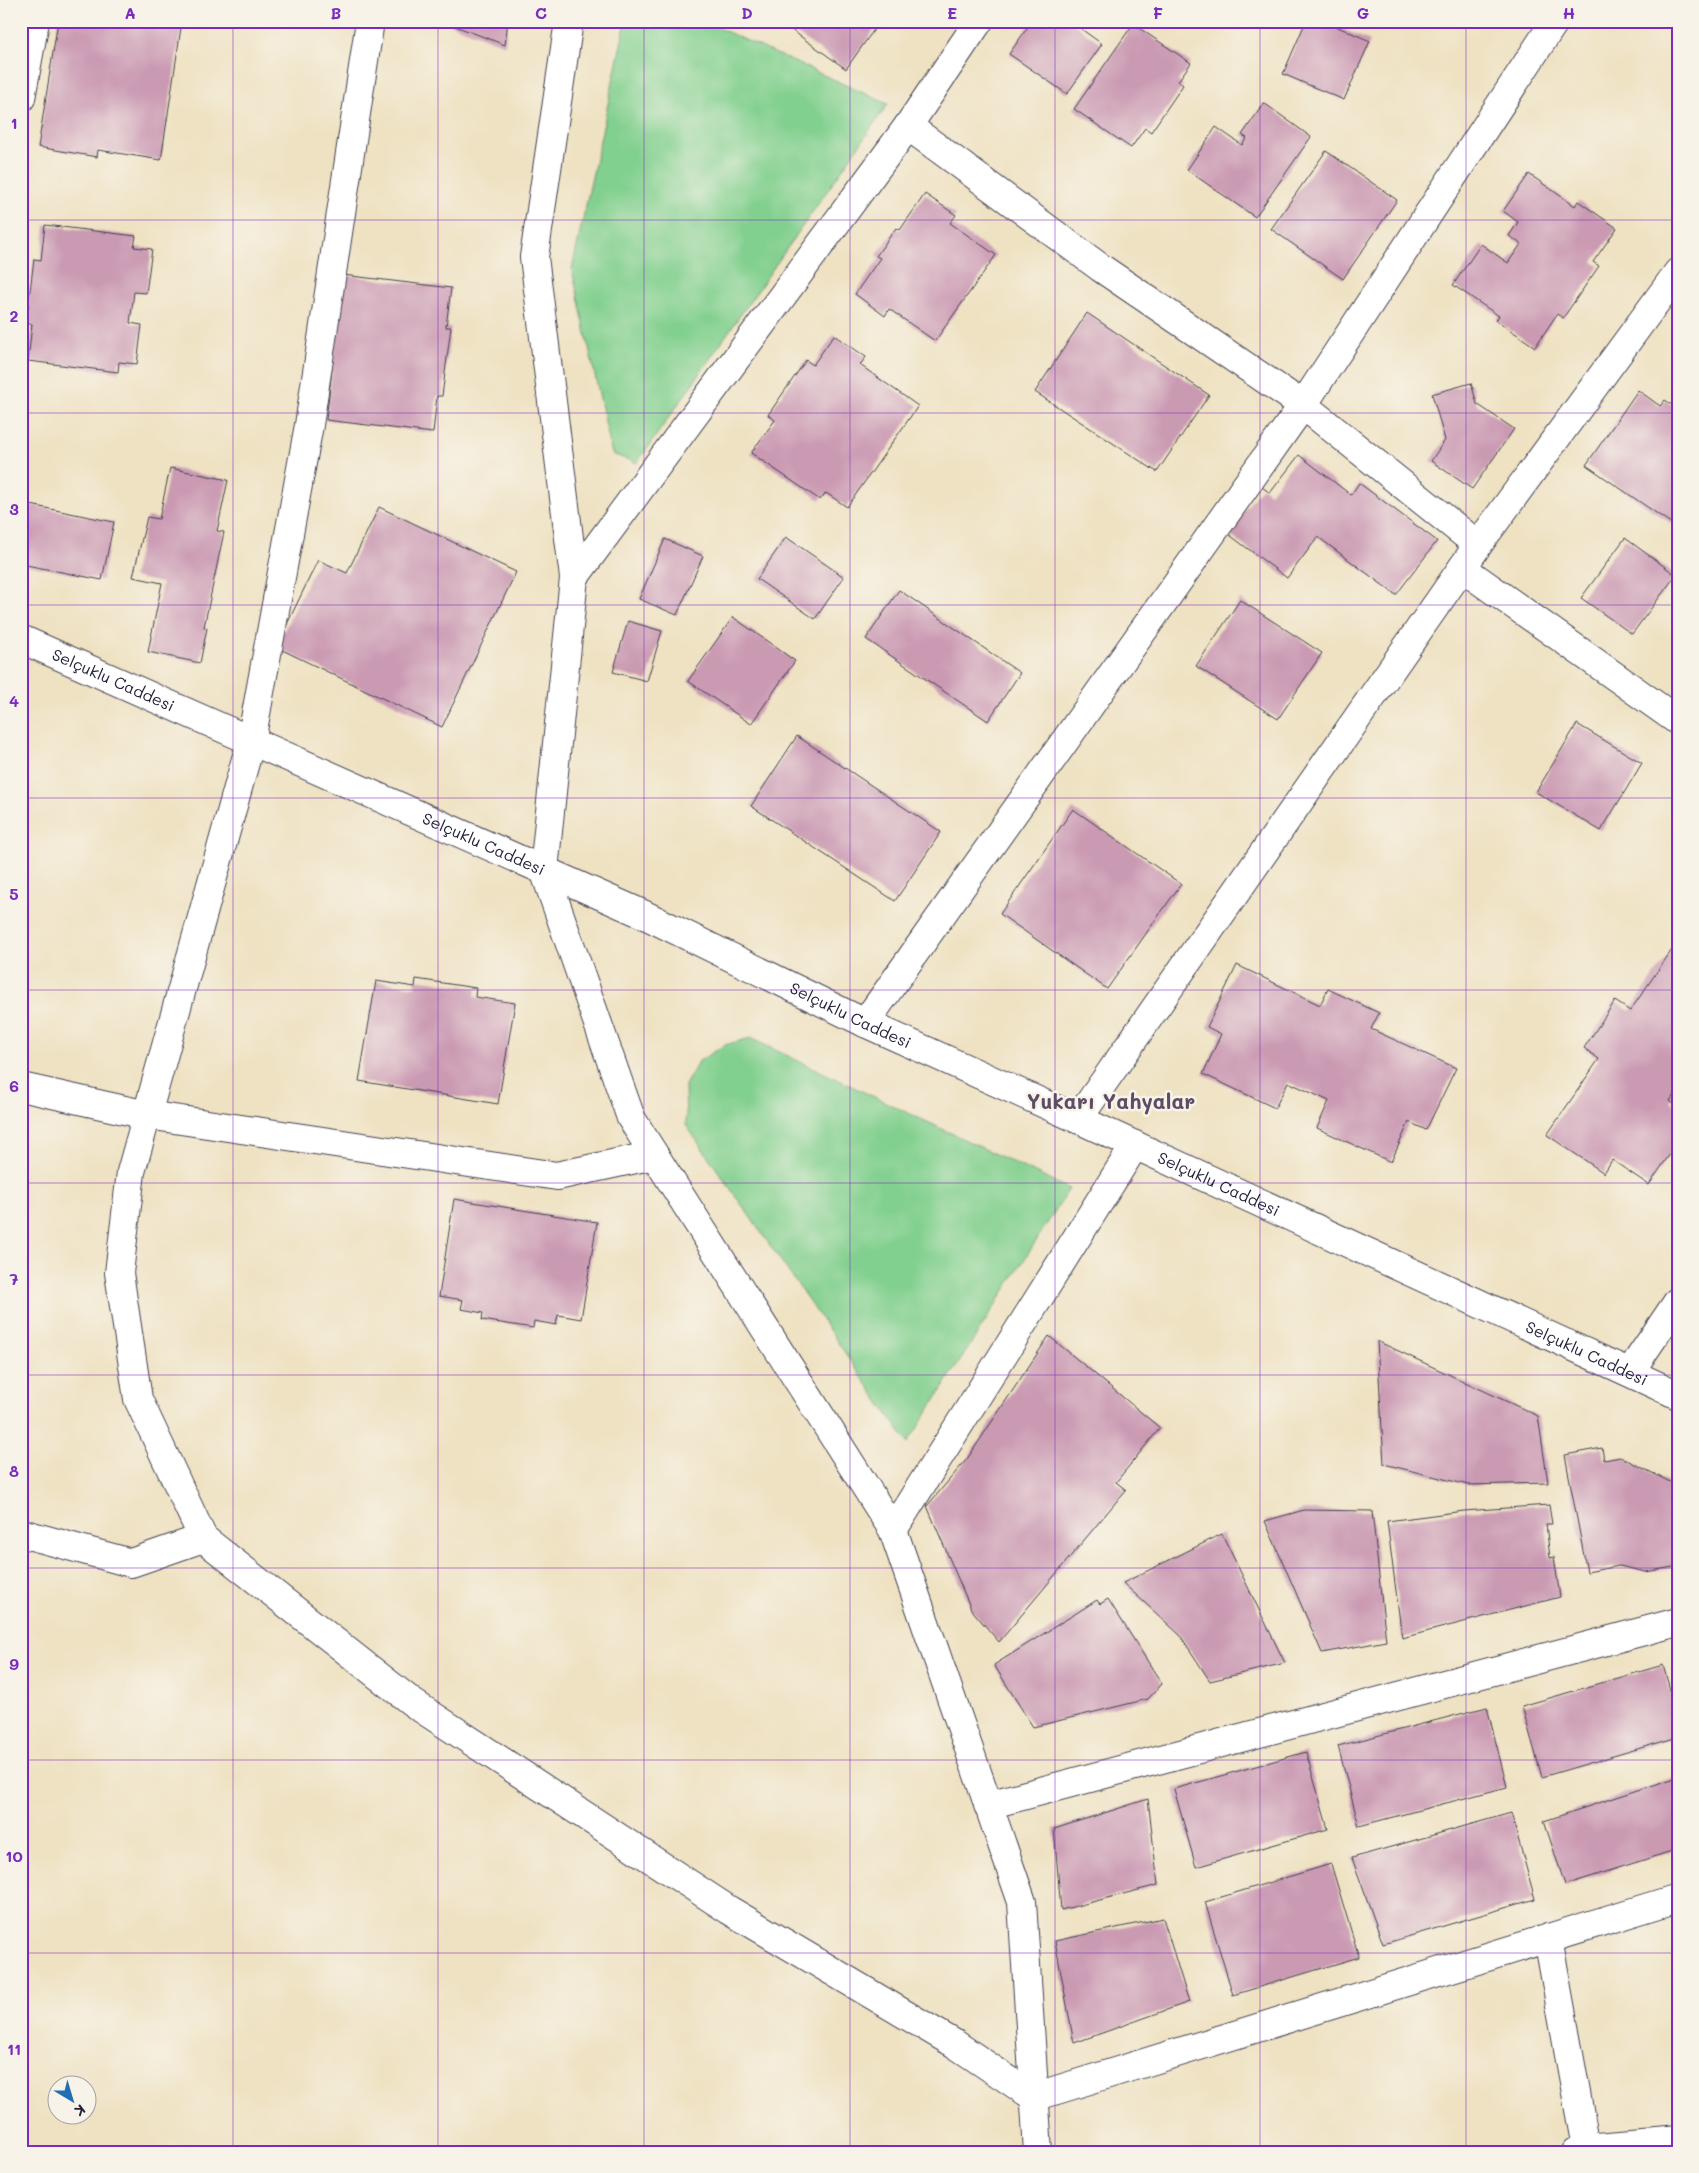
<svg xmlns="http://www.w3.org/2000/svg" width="1699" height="2173" viewBox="0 0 1699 2173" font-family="Mali,sans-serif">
<rect width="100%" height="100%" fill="#f7f3e8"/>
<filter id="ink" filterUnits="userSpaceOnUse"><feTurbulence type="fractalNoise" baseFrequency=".02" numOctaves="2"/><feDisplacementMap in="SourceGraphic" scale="10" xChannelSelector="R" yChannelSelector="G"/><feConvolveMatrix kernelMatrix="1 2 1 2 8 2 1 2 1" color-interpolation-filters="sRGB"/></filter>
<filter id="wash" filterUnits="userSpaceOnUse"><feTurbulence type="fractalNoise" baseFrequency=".0096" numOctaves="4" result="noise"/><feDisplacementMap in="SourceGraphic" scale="20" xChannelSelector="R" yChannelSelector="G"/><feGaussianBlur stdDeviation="1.12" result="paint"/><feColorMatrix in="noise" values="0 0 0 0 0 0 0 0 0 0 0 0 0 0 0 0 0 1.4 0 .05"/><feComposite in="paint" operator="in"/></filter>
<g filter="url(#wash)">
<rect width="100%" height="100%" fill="#efe2c3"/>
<!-- green -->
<g fill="#82d08f" stroke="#527965">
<path d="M626,21H703L888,104L637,463L612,454L572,269Z"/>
<path d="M750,1038L1069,1189L908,1443L686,1125L685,1085L699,1061L725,1045Z"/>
</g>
<g id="blocks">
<!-- building -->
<g fill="#ca9ab3">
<path d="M58,21H182L161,160L98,150L97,157L38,147Z"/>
<path d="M442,21H508L505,45Z"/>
<path d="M779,21H880L846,69Z"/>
<path d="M1032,21H1070L1102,44L1067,94L1009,54Z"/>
<path d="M1152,21H1166L1162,28Z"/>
<path d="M1306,21H1324L1370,41L1344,100L1283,74Z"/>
<path d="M1133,24L1191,63L1178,81L1183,85L1151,132L1145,128L1131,148L1074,109Z"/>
<path d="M1264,103L1311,137L1255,217L1187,170L1216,127L1242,145L1247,138L1242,135Z"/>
<path d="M1326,151L1397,200L1343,279L1271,229Z"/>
<path d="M1529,174L1575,206L1578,201L1617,228L1593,262L1599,266L1563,318L1557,314L1535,347L1496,320L1499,316L1453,285L1481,244L1508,263L1521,244L1509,236L1518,222L1503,211Z"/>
<path d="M925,194L956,215L950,223L996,255L935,341L889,309L885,316L855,294L880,258L876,256L896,228L900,230Z"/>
<path d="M45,225L136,236L134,247L152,249L146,293L134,292L130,323L142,325L137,364L119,362L118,372L28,361L32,324L26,323L34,259L41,260Z"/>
<path d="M343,275L451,288L446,327H451L442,396H437L433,433L326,420Z"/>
<path d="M1087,313L1209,395L1157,472L1035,392Z"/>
<path d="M834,335L866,357L860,365L918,406L847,507L826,493L820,500L751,453L775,420L768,415L806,360L813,365Z"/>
<path d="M1471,383L1477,404L1514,429L1472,489L1431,461L1445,440L1432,394Z"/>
<path d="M1638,390L1660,406L1665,400L1678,409V528L1586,465Z"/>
<path d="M1299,455L1351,495L1359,483L1437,541L1396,595L1318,537L1287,578L1227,533L1262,487L1270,493Z"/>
<path d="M170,468L228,480L217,531L224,532L204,627L207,628L200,663L148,652L162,583L133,577L147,517L159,519Z"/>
<path d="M21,503L114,522L102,580L21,564Z"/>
<path d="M379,507L516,572L442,727L276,647L318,560L347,573Z"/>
<path d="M786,537L844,577L815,619L757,579Z"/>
<path d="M1625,538L1676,575L1632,634L1581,598Z"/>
<path d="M665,539L703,556L677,615L639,599Z"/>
<path d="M899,590L1020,673L988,721L866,639Z"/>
<path d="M1240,600L1322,653L1278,719L1196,666Z"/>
<path d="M733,617L795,661L751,724L688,681Z"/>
<path d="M628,621L662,631L647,681L613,672Z"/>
<path d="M1577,724L1642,763L1601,831L1536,792Z"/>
<path d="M797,736L941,832L895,901L751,806Z"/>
<path d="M1073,809L1181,884L1107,989L1000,914Z"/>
<path d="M1678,941V1089L1670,1101L1678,1107V1142L1649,1185L1612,1160L1604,1173L1547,1135L1599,1059L1584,1048L1615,1001L1630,1011Z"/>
<path d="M1237,965L1320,1005L1328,989L1379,1013L1371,1029L1456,1068L1426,1130L1409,1122L1391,1162L1317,1128L1329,1101L1288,1082L1275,1108L1203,1074L1221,1034L1207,1027Z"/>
<path d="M416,979L476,988L475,997L515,1003L498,1104L359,1081L376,981L415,987Z"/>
<path d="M454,1199L597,1222L581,1319L558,1315L556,1325L534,1321L533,1328L482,1320L483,1313L461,1309L463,1300L439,1296Z"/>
<path d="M1049,1336L1160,1428L1116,1482L1126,1490L999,1642L971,1609L927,1506L967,1459Z"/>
<path d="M1377,1341L1538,1416L1548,1483L1468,1485L1384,1464Z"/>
<path d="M1602,1448L1604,1460L1621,1457L1678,1486V1566L1646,1572L1619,1566L1587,1572L1565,1455Z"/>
<path d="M1549,1505L1552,1524H1546L1550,1558L1554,1557L1560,1597L1402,1638L1387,1521L1464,1511Z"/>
<path d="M1304,1510L1372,1511L1386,1641L1322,1653L1265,1521Z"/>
<path d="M1222,1534L1285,1663L1210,1681L1180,1635L1123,1583Z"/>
<path d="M1108,1599L1162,1684L1148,1699L1033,1727L994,1665L1097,1600L1100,1604Z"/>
<path d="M1663,1665L1678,1718V1737L1542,1777L1522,1706Z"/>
<path d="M1487,1707L1507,1787L1359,1826L1338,1746Z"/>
<path d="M1306,1752L1328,1829L1196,1867L1174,1789Z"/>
<path d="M1678,1777V1849L1565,1885L1544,1821Z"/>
<path d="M1148,1799L1158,1885L1061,1910L1054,1829Z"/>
<path d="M1511,1813L1535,1899L1383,1944L1352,1858Z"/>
<path d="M1331,1864L1359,1957L1233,1995L1205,1902Z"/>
<path d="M1163,1918L1189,2002L1074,2043L1055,1941Z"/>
</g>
</g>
</g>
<g filter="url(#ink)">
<use href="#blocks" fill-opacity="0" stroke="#413f4f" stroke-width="1"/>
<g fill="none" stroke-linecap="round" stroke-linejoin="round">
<defs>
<g id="minor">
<path d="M569,21L534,257L574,578"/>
<path d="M908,126L1101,268L1303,405L1478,545"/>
<path d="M1462,568L1678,721"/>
<path d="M251,741L309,425L370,21"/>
<path d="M544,870L574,578L908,126L979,21"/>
<path d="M865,1023L1303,405L1555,21"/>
<path d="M1630,1372L1678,1301"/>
<path d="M893,1530L1135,1145"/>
<path d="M21,1533L131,1563L203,1538"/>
<path d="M988,1805L1678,1622"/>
<path d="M1548,1938L1586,2148"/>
<path d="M1034,2097L1678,1898"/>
<path d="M1576,2152L1586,2148L1678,2140"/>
</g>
<g id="tertiary">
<path d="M21,98L35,21"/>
<path id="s1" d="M21,639L645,915L865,1023L1078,1119L1678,1395"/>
<path d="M251,741L131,1172L119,1273L138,1399L203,1538L413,1703L729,1910L955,2044L1034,2097"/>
<path d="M544,870L631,1118L893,1530L1022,1902L1038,2152"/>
<path d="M21,1087L147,1115L557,1176L654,1155"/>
<path d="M1078,1119L1478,545L1678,272"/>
</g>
</defs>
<!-- minor casing -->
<use href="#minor" stroke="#413f4f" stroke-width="30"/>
<!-- tertiary casing -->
<use href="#tertiary" stroke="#413f4f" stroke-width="30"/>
<!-- minor -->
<use href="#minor" stroke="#fff" stroke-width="28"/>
<!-- tertiary -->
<use href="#tertiary" stroke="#fff" stroke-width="28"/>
</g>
</g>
<!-- grid -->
<path fill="none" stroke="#7b2cbf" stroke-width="1" stroke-opacity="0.55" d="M233,21V2152M438,21V2152M644,21V2152M850,21V2152M1055,21V2152M1260,21V2152M1466,21V2152M21,220H1678M21,413H1678M21,605H1678M21,798H1678M21,990H1678M21,1183H1678M21,1375H1678M21,1568H1678M21,1760H1678M21,1953H1678"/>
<g text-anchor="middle" stroke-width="5" stroke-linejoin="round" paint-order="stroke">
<!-- street labels -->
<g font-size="16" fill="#22223b" stroke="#f7f3e8">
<text dy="6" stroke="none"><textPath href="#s1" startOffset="101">Selçuklu Caddesi</textPath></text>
<text dy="6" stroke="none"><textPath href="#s1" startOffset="506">Selçuklu Caddesi</textPath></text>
<text dy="6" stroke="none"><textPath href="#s1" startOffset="911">Selçuklu Caddesi</textPath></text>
<text dy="6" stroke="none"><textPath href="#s1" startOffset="1316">Selçuklu Caddesi</textPath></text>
<text dy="6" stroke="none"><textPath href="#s1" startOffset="1721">Selçuklu Caddesi</textPath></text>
</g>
<!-- district labels -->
<g font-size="21" font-weight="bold" fill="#5d4c65" stroke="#f7f3e8">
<text x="1111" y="1109">Yukarı Yahyalar</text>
</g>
</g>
<!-- margin -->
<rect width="1699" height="2173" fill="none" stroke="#f7f3e8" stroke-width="55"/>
<!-- north arrow -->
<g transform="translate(72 2100) rotate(142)"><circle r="24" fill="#f7f3e8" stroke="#a29fa3"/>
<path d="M0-4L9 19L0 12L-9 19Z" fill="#1f6fb2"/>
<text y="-8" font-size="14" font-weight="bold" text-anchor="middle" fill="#22223b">K</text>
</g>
<rect x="28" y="28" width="1644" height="2118" fill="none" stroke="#7b2cbf" stroke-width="2"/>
<g font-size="16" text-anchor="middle" font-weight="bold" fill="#7b2cbf">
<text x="130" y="19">A</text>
<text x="336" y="19">B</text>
<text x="541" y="19">C</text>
<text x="747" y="19">D</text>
<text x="952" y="19">E</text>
<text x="1158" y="19">F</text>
<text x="1363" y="19">G</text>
<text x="1569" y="19">H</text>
<text x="14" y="129">1</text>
<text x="14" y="322">2</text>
<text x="14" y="515">3</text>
<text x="14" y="707">4</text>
<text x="14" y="900">5</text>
<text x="14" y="1092">6</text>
<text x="14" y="1285">7</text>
<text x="14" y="1477">8</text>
<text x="14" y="1670">9</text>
<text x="14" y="1862">10</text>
<text x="14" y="2055">11</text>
</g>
</svg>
